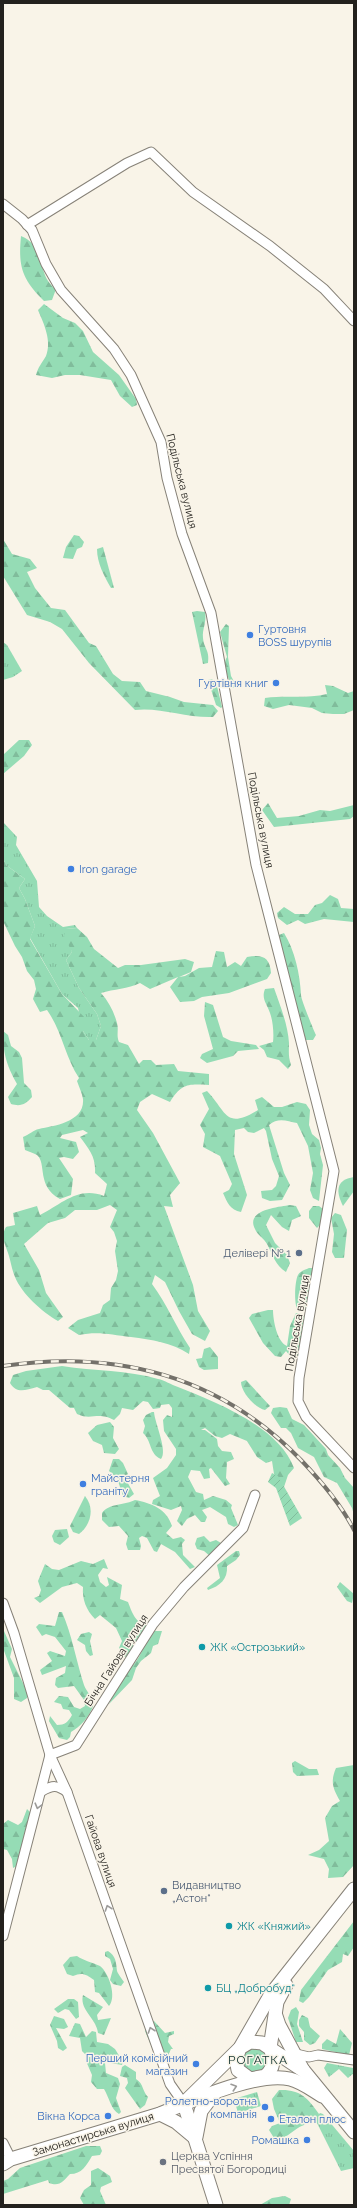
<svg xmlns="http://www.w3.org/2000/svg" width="357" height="2208" viewBox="0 0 357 2208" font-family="Raleway,sans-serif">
<defs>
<pattern id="grass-tufts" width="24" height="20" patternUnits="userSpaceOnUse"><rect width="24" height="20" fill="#95dcb5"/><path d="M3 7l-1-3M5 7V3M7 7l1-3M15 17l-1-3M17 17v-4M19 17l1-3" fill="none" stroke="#80bc9b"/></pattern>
<pattern id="forest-firs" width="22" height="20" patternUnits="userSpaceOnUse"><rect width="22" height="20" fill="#95dcb5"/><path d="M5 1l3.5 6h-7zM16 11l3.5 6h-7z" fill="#80bc9b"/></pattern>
<pattern id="garden-furrows" width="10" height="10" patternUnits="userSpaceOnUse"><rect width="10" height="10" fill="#95dcb5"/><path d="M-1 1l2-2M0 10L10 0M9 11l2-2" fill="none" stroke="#80bc9b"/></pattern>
</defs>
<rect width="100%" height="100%" fill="#f9f4e8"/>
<!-- grass -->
<g fill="url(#grass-tufts)">
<path d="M3,642L7,645L22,671L13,677L3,680Z"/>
<path d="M3,822L17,837L16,845L37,881L39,907L47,916L63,927L75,925L77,928L66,929L72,952L66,960L79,988L97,1014L101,1026L96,1040H89L83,1031L78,1008L62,994L30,938L35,926L25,899L19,888L25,879L6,865L3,858Z"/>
<circle cx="255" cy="2060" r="12"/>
<path d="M327,2063L353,2068L354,2073L348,2078L339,2069L329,2077L324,2068Z"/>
<path d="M257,2092L261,2106L238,2113L234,2099Z"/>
<path d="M320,2113L323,2114L354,2151V2168L341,2171L315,2119Z"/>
</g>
<!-- forest -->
<g fill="url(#forest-firs)">
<path d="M21,236C47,246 36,276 56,289L52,300L44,301C22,279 18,267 21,236Z"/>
<path d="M44,304L63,318L75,323L83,331L93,352L119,375L136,399L137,405L132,407L120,396L111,380L80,375H65L52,378L36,375C38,367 42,363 46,356C52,341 44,324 38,310Z"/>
<path d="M74,535L79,536L84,542L82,547L77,549L73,559L63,558L66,547Z"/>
<path d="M3,539L12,554L30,559L37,568L27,572L35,588L51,608L65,610L89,643L96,646L113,674L122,681L140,682L146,691L170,697L184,702L213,705L218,711L213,717C186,718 160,707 135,710L89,663L62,629L50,622L27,615L3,576Z"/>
<path d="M103,547L114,588H111C104,576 97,563 97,549Z"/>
<path d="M197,611L205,612C207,622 202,629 203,638C204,649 210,650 208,663L203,664L192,612Z"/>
<path d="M226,624L229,626L228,657L231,676L237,687L232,688C230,679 221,666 227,657L220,632Z"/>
<path d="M212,679L217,686L222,707L221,708L216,705L208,680Z"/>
<path d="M325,685L333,686L348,693L354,691V710L344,714H333L322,713L312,708L289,705L273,709L264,706L265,698C285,695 307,699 327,694Z"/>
<path d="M19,740H29L32,745L24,756L3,774V755Z"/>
<path d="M268,803L277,818L299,816L320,810L330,811L354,805V816L350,819L274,827L262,810Z"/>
<path d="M3,858L6,865L25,879L19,888L25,899L35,926L30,939L62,994L87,1020L83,1031L89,1040H96L101,1026L97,1014L79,988L66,960L72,952L64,936L66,929L77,928L87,937L94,949L118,968L125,965H141L185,959L194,962L191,972L179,977L185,976L199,968L212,967L216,951L224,952L227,967L235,962L241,966L247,957C262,954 270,957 271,973L267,979L229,993L202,997L194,1001L180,1002L170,987L178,977L150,989L140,983C128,989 114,989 101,993C109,1002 114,1012 117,1023C119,1030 116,1035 119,1042L128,1045L139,1064L143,1060H151L156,1065L174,1064L178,1071L209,1074V1085C188,1084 182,1083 170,1102L152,1094L140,1102L137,1110L153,1133L180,1183L170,1195L173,1207L164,1206L193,1285L198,1311L210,1331L205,1341L192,1334L179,1311L165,1282L155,1275L152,1284C167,1304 176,1327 190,1348L189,1354C171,1342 152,1340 131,1337C111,1335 99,1331 79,1335L68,1328L78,1320L100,1313L103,1305L110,1300L111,1288L116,1280L118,1271L115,1251L117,1241L114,1232L110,1227L117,1210L110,1205L97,1210H75L65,1218L48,1223L24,1244L39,1270L46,1293L63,1317L58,1321C42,1312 22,1294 15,1277C12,1270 11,1263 9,1256C6,1246 0,1237 6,1227L15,1225L13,1213L37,1206L40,1215C62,1204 78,1186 104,1196L107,1184L95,1173C96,1157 89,1149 80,1137L88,1133L83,1130L62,1135L60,1138L76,1142L79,1152L73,1159L64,1157L59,1158L73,1179L71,1195L60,1199C36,1186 47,1163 37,1155C34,1153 29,1152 25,1150L23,1137C29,1135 33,1130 39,1129C54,1126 85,1122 83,1099C82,1093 79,1087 77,1081L79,1078C65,1057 62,1031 47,1010L40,1012L33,999L36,989L34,980L27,971L22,957L15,946L3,921Z"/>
<path d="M330,895L338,899L341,908L354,909V922L324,919L305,924L298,920L287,925L278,918L277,913L284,907L295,914H308L315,905L322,903Z"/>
<path d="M284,933C295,951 300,974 301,995C301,999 313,1029 316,1035L313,1040H305L285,983L289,973L277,946L279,935Z"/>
<path d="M274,988C280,1005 288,1025 289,1043C289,1051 288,1056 291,1065L288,1069L279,1060L267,1057L264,1050L259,1046L273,1042C274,1034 273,1021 270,1013C267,1004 261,999 265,989Z"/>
<path d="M205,1002L213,1005L223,1037L231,1041L256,1045L259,1049L238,1051L233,1056L207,1063L200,1058L202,1054L213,1049L204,1016Z"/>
<path d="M3,1031L8,1035L11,1046L19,1052L22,1058L24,1083L31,1090L32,1097C26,1104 21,1107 11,1104L8,1097L17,1084C6,1064 3,1053 3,1031Z"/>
<path d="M207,1091C227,1112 225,1130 258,1110L255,1100L262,1097L274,1107H282L297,1102L306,1104L310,1110L309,1125L312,1134L319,1140L321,1148L320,1154L323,1165L319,1201L313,1198L310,1190L313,1173L308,1146L297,1123C287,1121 278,1117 269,1125L284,1173L290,1185L282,1200L270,1201L262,1198L261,1191L272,1190L276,1186L279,1176L272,1159L266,1131L264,1128L254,1133L248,1132L244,1128L235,1130L234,1154L247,1195L241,1212C230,1210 227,1202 223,1193L229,1190L232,1184L220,1156L203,1147L205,1134L200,1125L209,1109L202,1093Z"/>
<path d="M354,1177V1191L343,1206C336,1192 335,1180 354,1177Z"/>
<path d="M290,1205L296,1206L301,1216L292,1220L289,1231L282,1227L271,1215L266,1225L275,1243L287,1255L290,1263L286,1272C275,1265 273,1255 267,1244C264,1238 257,1235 255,1229C245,1210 278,1207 290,1205Z"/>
<path d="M313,1206H319L323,1209L321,1224L317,1228L309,1218V1211Z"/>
<path d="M335,1213L341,1215L347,1230L344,1258H335L332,1252L334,1234L331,1218Z"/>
<path d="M309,1268H313C314,1272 309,1307 305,1310C303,1311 301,1311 299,1312C293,1307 295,1280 298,1275C300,1271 305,1270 309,1268Z"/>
<path d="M268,1310H273C273,1320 277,1342 287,1346L290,1326L296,1313L302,1314L306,1319L298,1358L290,1356L286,1351L281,1357L275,1356L263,1343L249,1318L252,1314Z"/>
<path d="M210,1347L218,1357V1369L204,1370L199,1367L196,1359L202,1358L204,1349Z"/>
<path d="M62,1366C94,1371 128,1370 158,1379C165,1380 171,1385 178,1387C216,1402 279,1427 294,1468L288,1475L284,1487L274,1474L272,1461L266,1463L257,1457L247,1441L230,1434L222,1438L215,1436L205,1428L201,1430H205L217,1439L218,1446L222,1451L231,1452L234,1459L227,1462L226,1478L230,1484L225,1486L211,1468L209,1469L210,1478L204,1479L200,1471L191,1470L188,1477L196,1492L203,1494L204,1500L213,1496L226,1500L232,1505L231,1508L238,1525L234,1527L228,1524L226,1517L210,1507L202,1510L207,1517L205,1522H201L195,1515L187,1519L182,1526L177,1521L182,1510L181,1506L171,1510L152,1504L153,1500L160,1496L153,1478L167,1468L176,1455V1449L164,1431L163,1420L167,1415L172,1417V1408L169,1404L161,1405L160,1408L153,1409L148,1402L143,1401L133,1410L122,1408L120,1414L114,1420C97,1411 92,1421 77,1414L74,1408H70L49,1390H43L37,1387C25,1390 17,1394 10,1383L13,1375L26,1371Z"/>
<path d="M246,1380L270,1406L265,1410C255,1408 241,1392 241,1382Z"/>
<path d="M280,1407L287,1408L292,1419L304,1425L326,1449L328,1455L340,1468L345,1478L354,1488V1515L352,1508L337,1483L324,1477L314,1457L298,1448L291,1433L286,1428H281L271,1413L273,1408Z"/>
<path d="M152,1412H154C155,1424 168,1451 161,1459C149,1454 152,1441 143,1433L145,1426L143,1420L146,1415Z"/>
<path d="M110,1422L114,1427L113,1438L119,1449L115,1454L104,1453L102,1445L93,1441L88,1433L97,1425Z"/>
<path d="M113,1459H119L123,1463L128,1474L125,1478L134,1494L129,1498L123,1496L117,1478L109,1471Z"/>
<path d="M85,1496C95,1508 91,1525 79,1534L73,1532L70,1526Z"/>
<path d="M135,1500C151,1503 167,1509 172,1526L166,1533L173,1539L181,1537L185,1540L182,1544L183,1555L195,1567L190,1569L175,1552L161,1544L157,1552L154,1551L147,1538L142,1536L139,1538L141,1546L140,1550H128L126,1544L128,1536L119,1526L109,1527L102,1520V1513C109,1503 126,1505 135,1500Z"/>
<path d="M67,1529L69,1537L60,1545L54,1542L52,1536L55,1530Z"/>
<path d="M204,1536L210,1542L216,1540L221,1543L211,1557L204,1551L197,1549L195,1544L197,1538Z"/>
<path d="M236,1551H239L240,1555L236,1560L227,1566C228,1579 220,1586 208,1590L207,1588L220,1578L217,1565Z"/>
<path d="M104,1559L108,1569L103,1568L98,1575L100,1582L106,1587L109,1585L107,1577L122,1585L120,1599L128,1602C132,1612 135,1624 148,1624L149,1630L134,1650L125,1657L119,1648L122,1641L116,1628L100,1615L95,1619C86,1610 82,1599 83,1587L77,1583L62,1587L40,1603L34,1598L39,1596L41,1590L38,1581L45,1564L52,1569L59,1570L81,1561L93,1564Z"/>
<path d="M340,1582L354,1594L352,1603L347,1601L337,1587Z"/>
<path d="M59,1612H62C72,1635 76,1660 84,1685C86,1691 95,1700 93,1706C90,1716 80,1727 71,1732L70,1737L67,1740L59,1738L49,1721L50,1716L57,1725C65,1725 68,1722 72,1715L69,1710L63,1709L61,1704L54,1702L59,1696L68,1697L74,1707L80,1709L85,1706L84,1700L74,1686L58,1688L55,1685L56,1678L65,1673L66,1666L42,1675L40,1670L52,1661L47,1653L50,1651L65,1656L66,1651L55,1637L46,1634L42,1636L36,1627L39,1624L55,1626Z"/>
<path d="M3,1623L4,1631L12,1649L10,1657L27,1691V1698L21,1702L14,1699V1678L3,1648Z"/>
<path d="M152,1631H162L158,1644L153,1646L151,1653L141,1661L136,1668L132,1680L109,1704C116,1689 124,1677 134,1664C141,1656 146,1641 152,1631Z"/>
<path d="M89,1632L92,1634L90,1641L93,1655L90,1656L86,1651L85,1645L77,1640L81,1634Z"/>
<path d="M295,1761L309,1769H317L319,1775L297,1776L293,1772L292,1763Z"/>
<path d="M354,1765V1865L343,1877L328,1878L329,1869L324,1859L308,1855L319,1850L329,1841L325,1818L332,1806L340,1801C333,1789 330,1782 336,1768Z"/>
<path d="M27,1809L32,1814C28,1824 28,1833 24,1843C22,1851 20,1856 19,1865L13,1868L12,1859L7,1850L3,1849V1824L8,1820L18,1825L22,1822Z"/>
<path d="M354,1921V1947L348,1956L343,1954L342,1962L328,1970L309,1997L303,2003L299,2001L301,1990Z"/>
<path d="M108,1951C116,1956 116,1962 117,1971C118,1974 122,1979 124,1982L121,1986L113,1984L110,1980L113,1969L110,1959L105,1956V1952Z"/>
<path d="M77,1956C84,1961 92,1962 100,1966C109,1973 117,1997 109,2006L99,1993L95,1992L94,1980C86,1974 82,1972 73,1976L67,1974L63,1965L70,1957Z"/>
<path d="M83,1995L103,2007L97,2015L98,2020L111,2018L104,2035L98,2033C97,2019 79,2010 83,1995Z"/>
<path d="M68,1999H74L78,2002L79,2017L76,2019L69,2010L65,2009L58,2013L54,2009Z"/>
<path d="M296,2007L299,2012L297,2024L303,2042H296L288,2018L291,2010Z"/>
<path d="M302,2015L308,2018L310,2027L320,2036L315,2043L310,2045L304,2040V2032L299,2026V2020Z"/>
<path d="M54,2016L64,2019L68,2027L64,2029L56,2028L67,2048L63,2051L58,2048L57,2041L50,2025Z"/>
<path d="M154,2021L165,2033L174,2031V2034L169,2036L168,2042L173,2049H171L165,2062L153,2050L145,2031L148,2024Z"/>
<path d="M75,2023L80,2024L86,2037L92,2031L96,2032L97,2042L108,2044L115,2049L123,2062L122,2065L105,2062L97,2055L87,2056L82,2051L80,2038L69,2036Z"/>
<path d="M340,2029L352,2043L349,2055L322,2049V2044L327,2039L336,2044Z"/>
<path d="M96,2056L105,2063L106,2073L118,2078L120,2084L116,2098L121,2112L119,2114C111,2110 109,2097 104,2089H97L91,2082L92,2075L86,2061L89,2057Z"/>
<path d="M125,2065L136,2072V2079C144,2084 142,2091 148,2097L145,2105L140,2109L125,2088L128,2083L127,2078L120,2076L122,2067Z"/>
<path d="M279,2090C300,2089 308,2098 319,2114L317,2123L308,2117L304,2125C293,2129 286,2141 274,2138L269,2130L272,2126L280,2123L274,2109L272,2099Z"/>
<path d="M86,2146H100L102,2151L100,2155L92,2156C86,2166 82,2174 70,2174C63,2181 60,2187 49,2183L48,2180L3,2194V2181L8,2179L20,2168Z"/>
<path d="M98,2168L110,2176L112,2182L101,2187L100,2191L106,2205H84L80,2198L84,2190L91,2185V2171Z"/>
<path d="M285,2196L291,2199L289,2205H260L272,2198Z"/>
</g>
<!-- garden -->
<path fill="url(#garden-furrows)" d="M272,1473L278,1476L302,1518L290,1526L276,1488L268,1482Z"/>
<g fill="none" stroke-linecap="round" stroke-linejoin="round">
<defs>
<g id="minor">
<path d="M3,204L22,219L32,230L46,264L61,290L114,349L131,375L161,442L167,478L182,534L211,613L256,865L334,1171L299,1378L298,1401L306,1417L354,1468"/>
<path d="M27,225L127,163L151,152L193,192L270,246L324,289L354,321"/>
<path d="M3,1603L14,1633L50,1755L67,1792L170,2084L184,2104"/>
<path d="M50,1755L76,1745L153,1624L184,1587L243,1528L255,1495"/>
<path d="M42,1791C53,1785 57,1785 67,1792"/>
<path d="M3,1936L50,1755"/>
<path d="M292,2053L309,2057L318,2055L354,2060"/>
<path d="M3,2143L11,2159"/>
</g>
<g id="secondary">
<path d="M276,2016L279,2025L303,2070"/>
<path d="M270,2048C275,2059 274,2069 265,2076L250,2079L238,2070L236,2059L240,2048L250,2042L262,2043L304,2071L354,2132"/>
<path d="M270,2048L277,2002L286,1985"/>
<path d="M186,2101L240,2048L271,1994L354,1889"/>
<path d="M184,2104L216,2205"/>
<path d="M160,2114L176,2122L194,2137"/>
<path d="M196,2137L201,2111L214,2094"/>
<path d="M3,2164L11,2159L160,2114C191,2101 258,2071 290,2079C302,2082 312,2090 322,2096"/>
</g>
</defs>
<!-- minor casing -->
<use href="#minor" stroke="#878278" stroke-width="11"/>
<!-- secondary casing -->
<use href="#secondary" stroke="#878278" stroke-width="15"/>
<!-- minor -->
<use href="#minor" stroke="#fff" stroke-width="9"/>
<!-- secondary -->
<use href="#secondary" stroke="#fff" stroke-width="13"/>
<defs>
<path id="rail" d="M3,1366C117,1349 220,1376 301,1460C321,1481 341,1504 354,1530"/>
</defs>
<!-- rail casing -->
<use href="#rail" stroke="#74716a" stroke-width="4"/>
<!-- rail -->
<use href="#rail" stroke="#f9f4e8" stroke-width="2.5" stroke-dasharray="8" stroke-linecap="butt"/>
</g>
<!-- one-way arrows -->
<defs><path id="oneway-chevron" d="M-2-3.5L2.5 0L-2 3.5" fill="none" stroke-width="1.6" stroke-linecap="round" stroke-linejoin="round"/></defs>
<g stroke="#9c9b99">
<use href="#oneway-chevron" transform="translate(38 1806) rotate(105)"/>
<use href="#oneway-chevron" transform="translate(108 1908) rotate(-109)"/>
<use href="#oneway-chevron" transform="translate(151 2030) rotate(-109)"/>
<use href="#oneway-chevron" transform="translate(234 2087) rotate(-18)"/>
</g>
<!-- markers -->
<g fill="#3f7fe0" stroke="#f9f4e8" stroke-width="1.5">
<circle cx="250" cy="635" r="4"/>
<circle cx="276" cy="683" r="4"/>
<circle cx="71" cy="869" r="4"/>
<circle cx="83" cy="1484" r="4"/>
<circle cx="196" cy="2064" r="4"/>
<circle cx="265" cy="2107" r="4"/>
<circle cx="108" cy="2116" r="4"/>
<circle cx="271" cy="2119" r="4"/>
<circle cx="307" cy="2140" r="4"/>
</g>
<g fill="#5c6f8a" stroke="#f9f4e8" stroke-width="1.5">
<circle cx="299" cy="1253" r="4"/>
<circle cx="164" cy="1891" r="4"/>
</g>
<g fill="#0f9aa8" stroke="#f9f4e8" stroke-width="1.5">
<circle cx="202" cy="1647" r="4"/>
<circle cx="229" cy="1926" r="4"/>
<circle cx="208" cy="1988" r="4"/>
</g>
<circle fill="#6b7280" stroke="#f9f4e8" stroke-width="1.5" cx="163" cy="2162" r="4"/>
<g text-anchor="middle" stroke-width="3" stroke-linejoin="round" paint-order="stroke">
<!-- street labels -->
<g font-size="11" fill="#23211d" stroke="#f9f4e8">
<text transform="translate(182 481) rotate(76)" y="4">Подільська вулиця</text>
<text transform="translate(261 820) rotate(79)" y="4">Подільська вулиця</text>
<text transform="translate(297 1323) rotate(-80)" y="4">Подільська вулиця</text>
<text transform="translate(116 1660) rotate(-57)" y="4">Бічна Гайова вулиця</text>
<text transform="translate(101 1851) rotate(71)" y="4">Гайова вулиця</text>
<text transform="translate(93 2134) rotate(-17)" y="4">Замонастирська вулиця</text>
</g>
<!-- shop labels -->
<g font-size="11" fill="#366cbe" stroke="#f9f4e8" text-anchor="end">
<text x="258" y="633" text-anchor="start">Гуртовня<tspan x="258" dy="13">BOSS шурупів</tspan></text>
<text x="268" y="687">Гуртівня книг</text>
<text x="79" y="873" text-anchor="start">Iron garage</text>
<text x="91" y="1482" text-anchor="start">Майстерня<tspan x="91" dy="13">граніту</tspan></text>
<text x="188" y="2062">Перший комісійний<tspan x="188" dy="13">магазин</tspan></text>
<text x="257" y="2105">Ролетно-воротна<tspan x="257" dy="13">компанія</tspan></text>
<text x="100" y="2120">Вікна Корса</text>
<text x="279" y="2123" text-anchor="start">Еталон плюс</text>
<text x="299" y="2144">Ромашка</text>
</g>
<!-- service labels -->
<g font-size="11" fill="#4e5e75" stroke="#f9f4e8" text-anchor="end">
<text x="291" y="1257">Делівері № 1</text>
<text x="172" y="1889" text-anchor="start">Видавництво<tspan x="172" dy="13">„Астон“</tspan></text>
</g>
<!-- culture labels -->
<g font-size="11" fill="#0d838f" stroke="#f9f4e8" text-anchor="start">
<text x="210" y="1651">ЖК «Острозький»</text>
<text x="237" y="1930">ЖК «Княжий»</text>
<text x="216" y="1992">БЦ „Добробуд“</text>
</g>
<!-- worship labels -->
<g font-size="11" fill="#5b616d" stroke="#f9f4e8" text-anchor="start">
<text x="171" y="2160">Церква Успіння<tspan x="171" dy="13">Пресвятої Богородиці</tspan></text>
</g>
<!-- neighbourhood labels -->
<g font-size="12" letter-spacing="1" fill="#0c2f2c" stroke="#f9f4e8">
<text x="258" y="2064">РОГАТКА</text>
</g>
</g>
<!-- border -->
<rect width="357" height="2208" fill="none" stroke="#23211d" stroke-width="8"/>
</svg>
